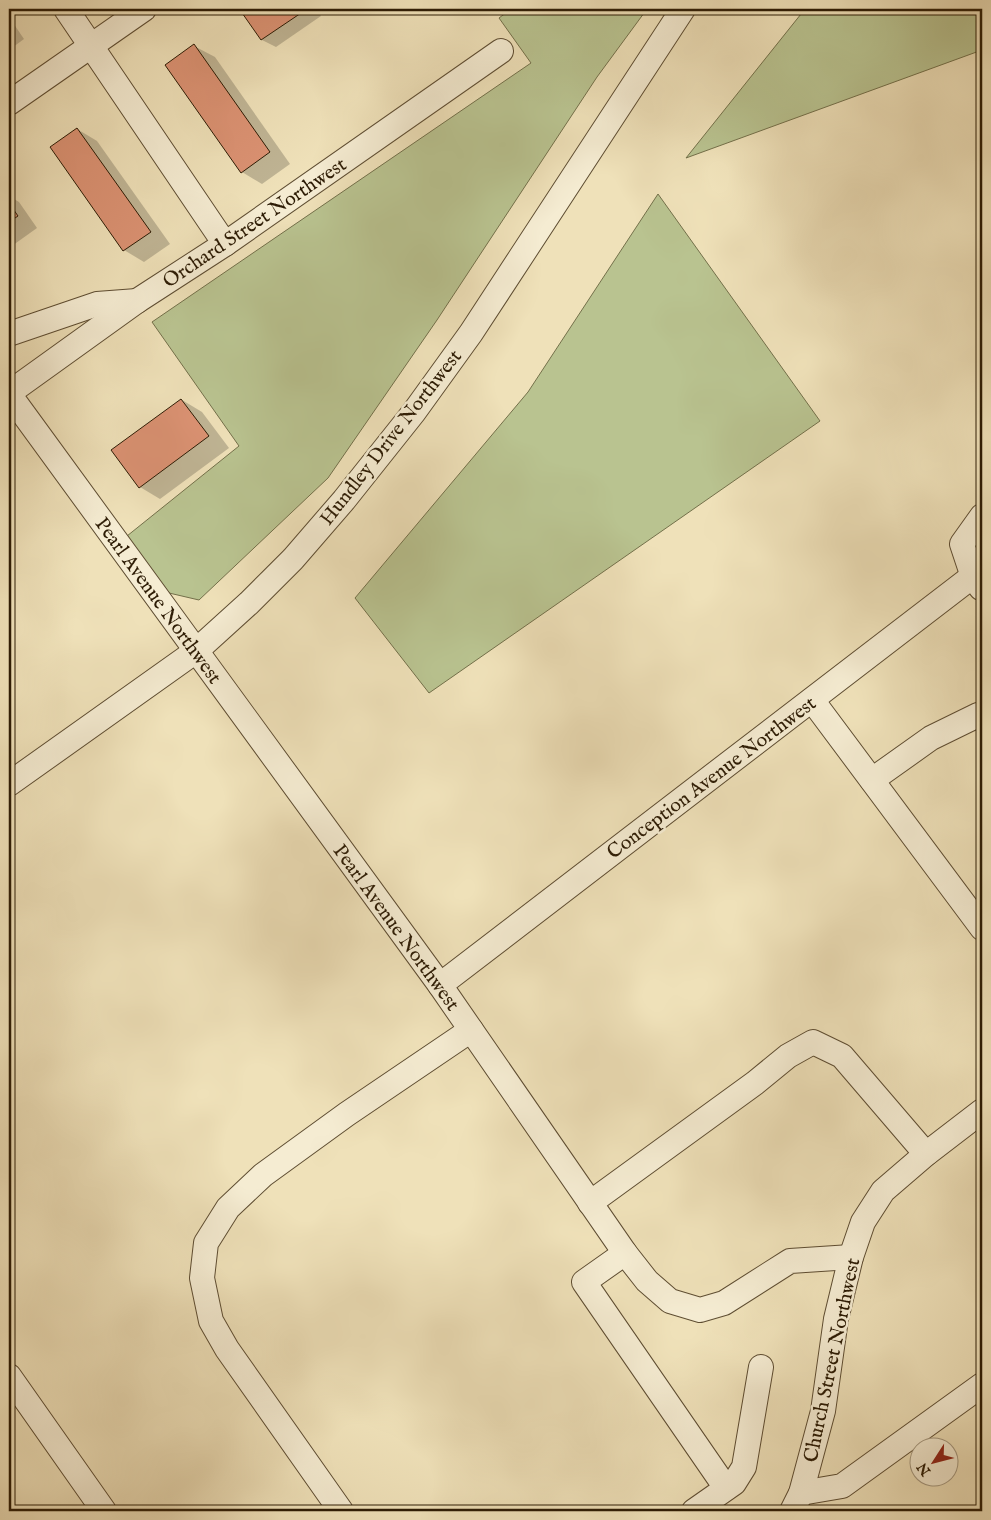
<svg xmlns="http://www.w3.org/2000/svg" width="991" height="1520" viewBox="0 0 991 1520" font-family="'IM FELL English',serif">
<rect width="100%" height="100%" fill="#efe1b9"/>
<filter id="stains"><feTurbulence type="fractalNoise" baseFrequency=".004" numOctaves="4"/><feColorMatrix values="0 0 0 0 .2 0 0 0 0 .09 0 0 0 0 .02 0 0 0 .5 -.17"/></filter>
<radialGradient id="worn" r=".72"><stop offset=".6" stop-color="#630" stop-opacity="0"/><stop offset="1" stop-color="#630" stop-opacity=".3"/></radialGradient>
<!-- green -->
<g fill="#b9c390" stroke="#73704a">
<path d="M511,9H647L597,77L437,320L328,478L199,600L169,593L127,536L239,446L152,322L531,63L499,18Z"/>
<path d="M805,9H982V50L686,158Z"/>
<path d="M658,194L820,421L429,693L355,598L528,392Z"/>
</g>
<!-- shadow -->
<g fill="#0003">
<path d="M244,9H316L321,16L276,47L262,40L242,10Z"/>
<path d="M9,17L24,39L9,50Z"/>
<path d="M194,46L215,57L290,164L262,184L242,172Z"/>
<path d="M77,129L97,141L170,244L144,262L124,250Z"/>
<path d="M9,196L19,202L37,228L9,248Z"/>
<path d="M182,400L202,412L229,448L160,499L140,487Z"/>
</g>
<!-- building -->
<g fill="#db9273" stroke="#2d1c05">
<path d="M242,9H307L261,40L240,10Z"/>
<path d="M194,44L270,152L241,173L165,65Z"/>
<path d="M77,128L151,232L123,251L50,147Z"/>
<path d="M9,203L18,216L9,222Z"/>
<path d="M181,399L209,436L139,488L111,450Z"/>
</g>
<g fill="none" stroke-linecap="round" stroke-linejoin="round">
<defs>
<g id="minor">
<path d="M66,9L225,244"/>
<path d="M9,103L144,9"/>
<path d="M9,334L97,304L137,301"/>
<path d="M9,393L137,301L225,244L501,51"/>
<path d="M9,394L440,985L625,1253L647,1281L670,1301L700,1310L724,1303L790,1261L851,1257"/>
<path d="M981,588L973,577L962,544L982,516"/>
<path d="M812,700L982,928"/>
<path d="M872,780L931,738L978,715L982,719"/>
<path d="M9,784L196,651L249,603L293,559L344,500L414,412L471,333L683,9"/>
<path d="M440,985L982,569"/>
<path d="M590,1203L755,1083L788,1056L813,1042L842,1056L926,1154"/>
<path d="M625,1253L584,1282L726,1488"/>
<path d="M9,1376L104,1511"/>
<path d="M801,1493L842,1486L982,1385"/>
<path d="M341,1511L227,1349L211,1321L202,1278L206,1243L228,1208L263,1175L347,1114L471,1030"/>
<path d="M694,1511L734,1483L744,1467L761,1367"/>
<path d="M792,1511L801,1493L823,1411L836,1319L851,1257L863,1222L883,1191L926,1154L982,1111"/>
</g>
</defs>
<!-- minor casing -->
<use href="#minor" stroke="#5e4d32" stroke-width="26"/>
<!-- minor -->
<use href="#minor" stroke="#f5ecd2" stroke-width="24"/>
</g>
<g text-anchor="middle" stroke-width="5" stroke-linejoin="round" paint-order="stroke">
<!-- street labels -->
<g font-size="20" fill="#2d1c05" stroke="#f5ecd2">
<text transform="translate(254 222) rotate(-34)" y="7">Orchard Street Northwest</text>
<text transform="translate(390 437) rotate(-52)" y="7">Hundley Drive Northwest</text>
<text transform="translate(159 600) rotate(54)" y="7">Pearl Avenue Northwest</text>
<text transform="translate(711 777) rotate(-37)" y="7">Conception Avenue Northwest</text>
<text transform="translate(397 927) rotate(54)" y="7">Pearl Avenue Northwest</text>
<text transform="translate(831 1360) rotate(-78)" y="7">Church Street Northwest</text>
</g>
</g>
<!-- margin -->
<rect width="991" height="1520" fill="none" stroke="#efe1b9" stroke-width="30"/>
<rect x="10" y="10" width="971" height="1500" fill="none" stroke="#2d1c05" stroke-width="2.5"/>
<rect x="15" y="15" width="961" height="1490" fill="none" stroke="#2d1c05"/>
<!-- north arrow -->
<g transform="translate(934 1462) rotate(234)"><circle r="24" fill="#f5ecd2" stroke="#a59980"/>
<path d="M0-4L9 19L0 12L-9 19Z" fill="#8f2418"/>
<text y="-8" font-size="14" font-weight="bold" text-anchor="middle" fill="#2d1c05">N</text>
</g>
<rect width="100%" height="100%" filter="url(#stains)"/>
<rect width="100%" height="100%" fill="url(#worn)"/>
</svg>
